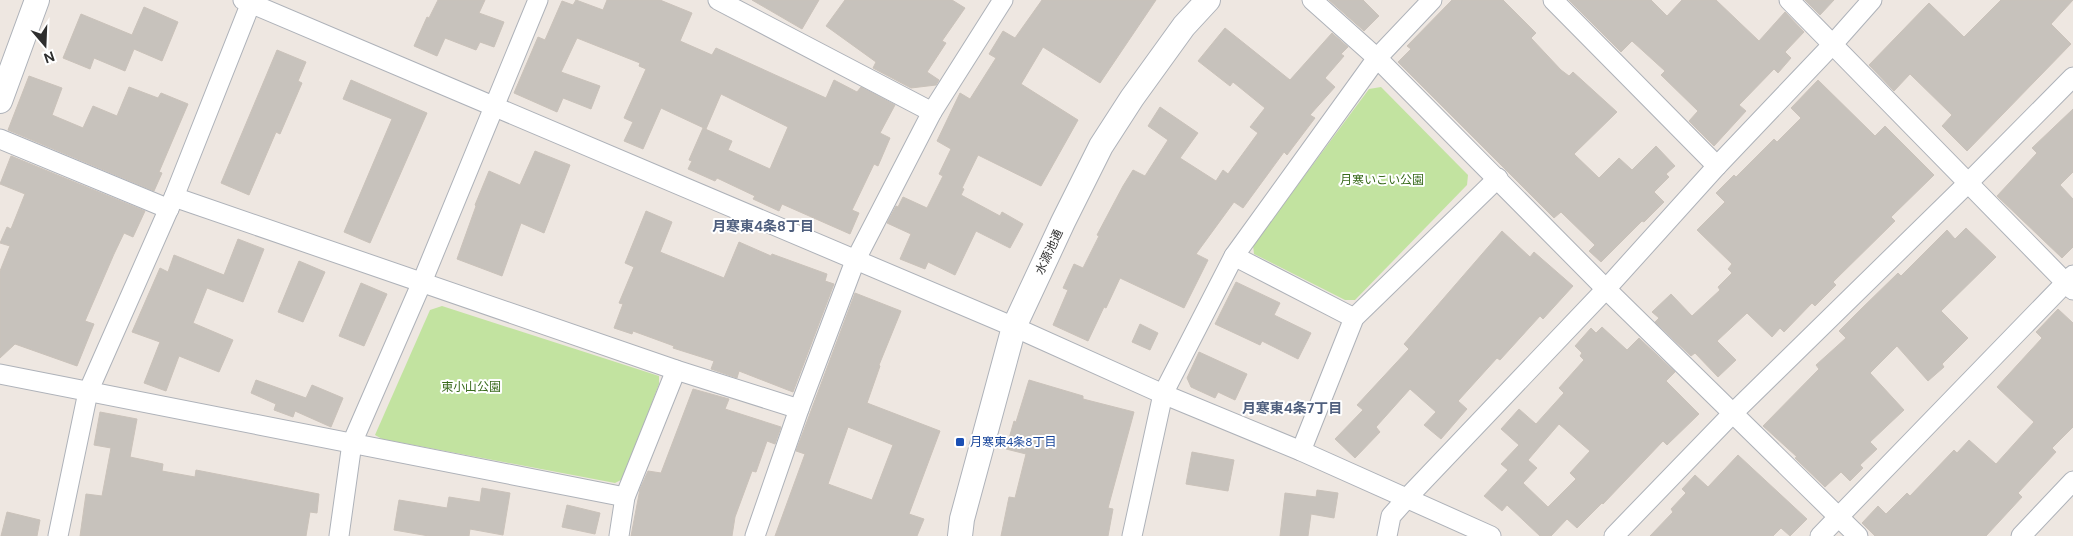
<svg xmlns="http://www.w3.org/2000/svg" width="2073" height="536" viewBox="0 0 2073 536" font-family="'DM Sans','Noto Sans JP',sans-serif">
<rect width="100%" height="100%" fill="#eee7e1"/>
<!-- green -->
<g fill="#c2e3a0">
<path d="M1381,87L1468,175L1467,185L1355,300H1345L1254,254L1253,245L1369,89Z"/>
<path d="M442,306L659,376V384L623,479L615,483L382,439L375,435L430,310Z"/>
</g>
<!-- building -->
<g fill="#c7c2bc" stroke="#cac2ba" fill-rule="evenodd">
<path d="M438,0H485L479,13L504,22L494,47L480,42L476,50L445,38L437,56L414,46L427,17L429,18Z"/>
<path d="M576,0L603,10L607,0H660L692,13L680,41L712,55L716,48L826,98L834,80L857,92L861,87L895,105L880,133L890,138L878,166L874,164L852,210L859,213L850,234L782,204L779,211L753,199L755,196L717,178L715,181L688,169L692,161L689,160L703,128L732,141L728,150L770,169L788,127L721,94L706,129L661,108L643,149L624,141L633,122L624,118L646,69L639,66L640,63L577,38L561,72L600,86L591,109L563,98L557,112L514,93L538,37L545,40L562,1L573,5Z"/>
<path d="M752,0H819L802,29Z"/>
<path d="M845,0H952L965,8L942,41L946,43L927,72L939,80L936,85L911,88L873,68L876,62L826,26Z"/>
<path d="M1042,0H1156L1100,83L1043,47L1021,84L1078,120L1041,186L978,155L962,188L964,189L961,195L1000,216L1002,212L1023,224L1010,248L976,231L955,275L928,262L925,269L900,259L911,234L887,223L896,206L898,207L903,197L927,208L943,176L939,174L951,149L937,141L960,93L970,99L996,58L989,54L1003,31L1015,38Z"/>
<path d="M1329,0H1363L1379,16L1364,31Z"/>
<path d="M1452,0H1503L1536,33L1531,38L1561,70L1569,76L1573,72L1617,112L1574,154L1599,178L1619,158L1632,170L1656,146L1675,166L1666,174L1669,177L1654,192L1664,202L1644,222L1642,221L1601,262L1589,251L1595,245L1561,212L1554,218L1398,62L1411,49L1407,46Z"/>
<path d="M1569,0H1651L1667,16L1682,0H1716L1759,41L1785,12L1804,32L1785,52L1791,58L1778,73L1774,69L1739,105L1746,111L1714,146L1689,121L1698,111L1661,75L1665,71L1632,41L1621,52Z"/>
<path d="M1805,0H1834L1820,15Z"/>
<path d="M2001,0H2073L2051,24L2071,44L1967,151L1942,126L1952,115L1910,74L1894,91L1869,65L1929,3L1964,37Z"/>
<path d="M144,7L178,22L162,61L134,49L125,71L94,58L90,69L63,58L81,14L132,35Z"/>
<path d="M1225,28L1290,80L1332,33L1348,47L1341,54L1344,56L1325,78L1335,87L1310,115L1315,118L1287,155L1284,152L1243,208L1234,202L1196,254L1208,260L1184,308L1120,278L1106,308L1104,307L1088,341L1053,325L1068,290L1063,288L1074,264L1083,268L1099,236L1097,235L1123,186L1133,170L1145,176L1168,140L1148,126L1160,107L1198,133L1180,158L1216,181L1223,170L1228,174L1258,133L1250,127L1265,108L1233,82L1230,86L1198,61Z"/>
<path d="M277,50L306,62L298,81L302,83L280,134L276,132L249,195L221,183Z"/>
<path d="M29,76L62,88L52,115L83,128L93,106L117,116L129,87L158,98L161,93L188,104L159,172L162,173L154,191L8,130Z"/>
<path d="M351,80L427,113L370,243L344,232L392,119L343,99Z"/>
<path d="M1818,80L1875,136L1885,126L1934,175L1891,217L1895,221L1833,282L1836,285L1815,306L1812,303L1784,332L1780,328L1772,337L1747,313L1717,341L1736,360L1718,377L1695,353L1691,356L1655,322L1659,318L1652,312L1671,294L1692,316L1720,290L1718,287L1732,273L1728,269L1732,264L1697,230L1725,202L1716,193L1734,175L1736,177L1774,139L1777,142L1801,118L1791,108Z"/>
<path d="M2073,109V172L2060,185L2073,199V247L2062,258L1997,196L2037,153L2032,148Z"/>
<path d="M535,151L570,165L544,233L521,223L502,276L457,259L476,206L475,205L489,171L520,185Z"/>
<path d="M11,156L145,211L133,237L124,233L114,254L85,321L94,324L77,366L15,344L0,358V271L10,246L0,243L7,227L11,229L25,194L0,184Z"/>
<path d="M646,211L672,222L660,252L724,278L739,242L771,256L772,254L827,274L825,281L834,284L793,392L739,371L737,378L711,369L714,361L673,348L674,346L633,331L632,334L614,328L623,304L619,303L634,267L625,263Z"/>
<path d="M1966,228L1996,257L1941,311L1968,338L1942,364L1944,367L1928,381L1897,346L1870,373L1904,410L1870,442L1877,449L1860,465L1863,468L1850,481L1841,472L1825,487L1795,458L1797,457L1763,426L1819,369L1816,365L1846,338L1839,331L1860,310L1898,273L1901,276L1947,230L1955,239Z"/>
<path d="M1502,231L1530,257L1534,252L1573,286L1543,319L1540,316L1500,360L1497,358L1458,401L1467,409L1441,439L1424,425L1436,412L1410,389L1376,427L1380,432L1355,458L1335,439L1363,410L1357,405L1409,349L1404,344Z"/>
<path d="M238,239L264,249L243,302L207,288L193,323L233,340L219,372L179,356L166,391L144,383L160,342L132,332L160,268L168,272L174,255L224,275Z"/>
<path d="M299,261L325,272L303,322L278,312Z"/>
<path d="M1236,282L1280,303L1274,315L1311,333L1298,359L1262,341L1260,345L1215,324Z"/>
<path d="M361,283L387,294L364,346L339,336Z"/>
<path d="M855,293L901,311L879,365L880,366L867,403L940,431L909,514L924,519L917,536H775L805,454L796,451ZM848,427L893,445L872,500L828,484Z"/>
<path d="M2058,309L2073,323V427L2052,448L2056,452L2018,493L2022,497L1986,536H1875L1862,523L1878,506L1886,514L1907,493L1910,496L1954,450L1957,453L1969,440L1996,464L2034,422L1997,387L2042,338L2036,332Z"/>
<path d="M1140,324L1158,333L1150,350L1132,342Z"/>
<path d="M1602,327L1627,350L1639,338L1675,372L1666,381L1699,414L1667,445L1663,441L1603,504L1602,503L1577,528L1567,519L1551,536H1540L1507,505L1502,511L1484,496L1508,470L1501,464L1519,445L1501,429L1519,409L1536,424L1564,393L1559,388L1584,360L1580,356L1582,353L1575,346L1591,328L1596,333ZM1559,424L1590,451L1570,473L1576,479L1548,507L1523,483L1537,468L1528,460Z"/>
<path d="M1199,352L1247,374L1235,400L1218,392L1215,398L1191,387L1187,378Z"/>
<path d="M256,380L306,398L312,385L343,398L331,427L295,411L293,417L274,410L276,404L251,393Z"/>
<path d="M1029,380L1083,396V399L1134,412L1108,508L1113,509L1108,536H1001L1009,497L1015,498L1026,454L1006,449L1014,421L1016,422Z"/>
<path d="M693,389L729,399L725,409L781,427L775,444L767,441L756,472L752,471L735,517L732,536H631L640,489L648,471L661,473Z"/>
<path d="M100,412L137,419L130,457L163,464L162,471L195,477L196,470L319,494L317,513L310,512L306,536H80L86,494L102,496L111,448L94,445Z"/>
<path d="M1192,452L1234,460L1228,491L1186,484Z"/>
<path d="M1738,455L1807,519L1790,536L1781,528L1773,536H1650L1673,512L1671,509L1686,493L1682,489L1695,475L1708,487Z"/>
<path d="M482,488L510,493L503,535L470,529L469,536H429L394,530L399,500L447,508L449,497L480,502Z"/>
<path d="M1317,490L1338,493L1334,518L1311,514L1308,536H1280L1285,493L1316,497Z"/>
<path d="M567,505L600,513L595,534L562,527Z"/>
<path d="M7,512L40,520L37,536H1Z"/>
</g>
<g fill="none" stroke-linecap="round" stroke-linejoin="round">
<defs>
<g id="minor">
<path d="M243,0L1014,327L1163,394L1301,451L1491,536"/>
<path d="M718,0L932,112"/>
<path d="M1312,0L1377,58L1606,289L1858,536"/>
<path d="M1553,0L1717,166"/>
<path d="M1789,0L2073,290"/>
<path d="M0,139L169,209"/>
<path d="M174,197L676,370L799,409"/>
<path d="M1234,256L1354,318"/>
<path d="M0,374L625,497"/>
<path d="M1301,451L1354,318L1498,178"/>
<path d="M58,536L88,392L174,197L252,0"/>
<path d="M339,536L352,443L422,282L538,0"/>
<path d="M619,536L625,497L676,370"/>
<path d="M755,536L799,409L855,261L932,112L1003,0"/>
<path d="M1132,536L1163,394L1234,256L1377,58L1432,0"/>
<path d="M1387,536L1391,516L1407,498L1606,289L1717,166L1833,44L1872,0"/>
<path d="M1614,536L1732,414L1968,183L2073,77"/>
<path d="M1820,536L2073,275"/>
<path d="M2021,536L2073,481"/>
</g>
<g id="tertiary">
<path d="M0,101L37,0"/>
<path d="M960,536L962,519L1014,327L1063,222L1101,146L1132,98L1184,26L1208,0"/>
</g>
</defs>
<!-- minor casing -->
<use href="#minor" stroke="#aeb2b9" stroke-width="21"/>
<!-- tertiary casing -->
<use href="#tertiary" stroke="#aeb2b9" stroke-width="26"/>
<!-- minor -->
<use href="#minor" stroke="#fff" stroke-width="19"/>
<!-- tertiary -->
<use href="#tertiary" stroke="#fff" stroke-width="24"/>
</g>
<!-- markers -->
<rect fill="#1a4fb4" stroke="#fff" stroke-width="2" x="955" y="437" width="10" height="10" rx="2.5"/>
<g text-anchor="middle" stroke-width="4" stroke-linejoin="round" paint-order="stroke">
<!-- park labels -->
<g font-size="12" fill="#3a6b1e" stroke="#fff">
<text x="1382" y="184">月寒いこい公園</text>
<text x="471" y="391">東小山公園</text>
</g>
<!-- street labels -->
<g font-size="12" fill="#2e2e2e" stroke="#fff">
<text transform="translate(1049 252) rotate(-65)" y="4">水源池通</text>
</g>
<!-- transit labels -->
<g font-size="12" fill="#164399" stroke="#fff" text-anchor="start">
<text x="970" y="446">月寒東4条8丁目</text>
</g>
<!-- neighbourhood labels -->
<g font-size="14" font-weight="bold" fill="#4f5f7e" stroke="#fff">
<text x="763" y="231">月寒東4条8丁目</text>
<text x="1292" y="413">月寒東4条7丁目</text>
</g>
</g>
<!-- north arrow -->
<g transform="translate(45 45) rotate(161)" stroke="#ffffff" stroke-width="4" paint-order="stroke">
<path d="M0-4L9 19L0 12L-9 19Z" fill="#2e2e2e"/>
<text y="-8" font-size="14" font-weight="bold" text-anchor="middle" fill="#2e2e2e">N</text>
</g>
</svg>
